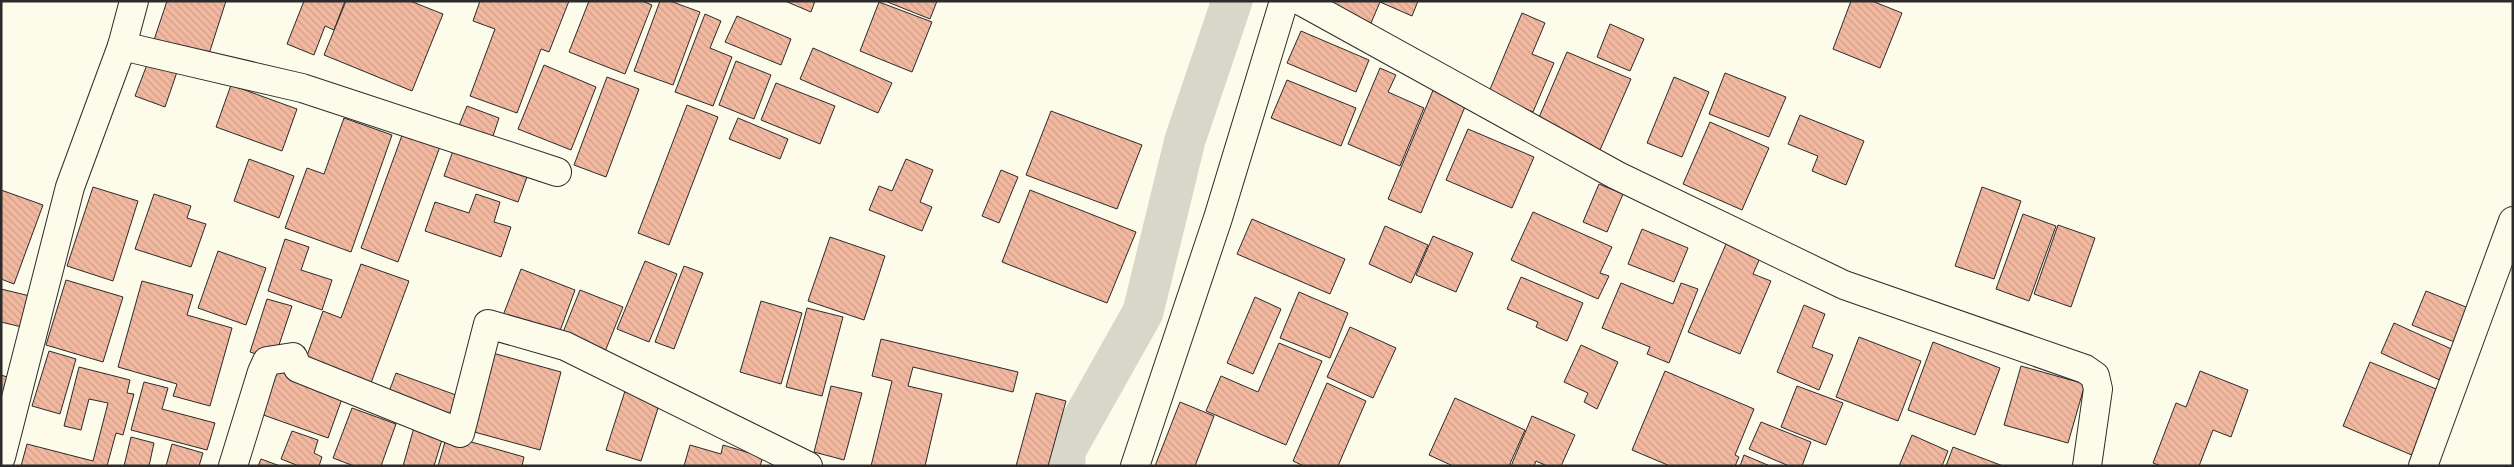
<svg xmlns="http://www.w3.org/2000/svg" width="2514" height="467" viewBox="0 0 2514 467" font-family="'Sofia Sans Condensed',sans-serif">
<defs>
<pattern id="building-back-hatch" width="6" height="6" patternUnits="userSpaceOnUse" patternTransform="scale(1.25)"><rect width="6" height="6" fill="#f2b8a0"/><path d="M-1 5l2 2M0 0l6 6M5-1l2 2" fill="none" stroke="#d09e8a"/></pattern>
</defs>
<rect width="100%" height="100%" fill="#fdfbea"/>
<g fill="none" stroke-linecap="round" stroke-linejoin="round">
<!-- canal -->
<path stroke="#d8d7c9" stroke-width="41" d="M1065,466V451L1143,312L1185,140L1232,1"/>
</g>
<!-- building -->
<g fill="url(#building-back-hatch)" stroke="#2b2b2b">
<path d="M167,1H226L208,57L154,40Z"/>
<path d="M304,1H345L334,30L325,26L314,55L287,44Z"/>
<path d="M346,1H410L443,14L412,91L324,55Z"/>
<path d="M480,1H569L549,52L541,49L517,113L470,96L495,29L473,21Z"/>
<path d="M589,1H642L652,5L625,74L569,52Z"/>
<path d="M660,1H670L700,12L673,85L634,71Z"/>
<path d="M785,1H815L811,12Z"/>
<path d="M885,1H937L930,19Z"/>
<path d="M1332,1H1418L1412,16L1380,2L1371,23L1331,4Z"/>
<path d="M1851,1H1872L1902,13L1880,68L1833,49Z"/>
<path d="M879,2L932,22L912,72L860,51Z"/>
<path d="M1522,13L1545,23L1532,54L1554,63L1533,112L1488,94Z"/>
<path d="M705,14L721,21L710,48L732,57L713,106L675,92Z"/>
<path d="M737,16L791,39L781,65L725,42Z"/>
<path d="M1610,24L1644,39L1630,71L1597,57Z"/>
<path d="M1301,31L1369,60L1356,92L1287,63Z"/>
<path d="M813,48L892,83L878,113L800,79Z"/>
<path d="M1567,52L1631,79L1600,150L1537,122Z"/>
<path d="M736,61L771,75L754,119L719,105Z"/>
<path d="M148,62L177,72L165,107L135,96Z"/>
<path d="M544,65L596,87L571,150L518,129Z"/>
<path d="M1380,68L1396,75L1388,92L1424,108L1400,166L1348,144Z"/>
<path d="M1725,73L1786,97L1769,137L1709,114Z"/>
<path d="M607,77L639,89L606,177L574,165Z"/>
<path d="M1674,77L1709,92L1682,157L1647,143Z"/>
<path d="M1287,80L1356,108L1341,146L1271,118Z"/>
<path d="M776,83L835,106L820,144L761,120Z"/>
<path d="M1436,83L1469,97L1421,213L1388,199Z"/>
<path d="M231,85L297,109L282,151L216,127Z"/>
<path d="M687,105L718,117L669,245L638,233Z"/>
<path d="M467,106L499,118L491,142L458,128Z"/>
<path d="M1051,111L1142,145L1117,209L1026,175Z"/>
<path d="M1800,115L1864,141L1846,185L1812,171L1818,156L1788,144Z"/>
<path d="M344,118L392,135L351,252L285,228L307,168L324,174Z"/>
<path d="M738,118L788,139L780,159L729,139Z"/>
<path d="M1710,122L1769,148L1742,210L1683,184Z"/>
<path d="M405,127L442,141L398,262L361,248Z"/>
<path d="M1468,129L1534,157L1512,208L1446,180Z"/>
<path d="M454,148L528,174L518,202L444,176Z"/>
<path d="M249,159L294,176L279,218L234,201Z"/>
<path d="M906,159L933,170L920,202L932,207L922,231L869,210L879,186L892,191Z"/>
<path d="M1001,170L1018,177L999,223L982,216Z"/>
<path d="M1599,184L1623,194L1607,232L1583,222Z"/>
<path d="M93,187L138,201L113,281L67,266Z"/>
<path d="M1982,187L2021,201L1994,279L1955,266Z"/>
<path d="M1,190L43,205L14,284L1,279Z"/>
<path d="M1030,190L1136,232L1107,303L1002,262Z"/>
<path d="M154,194L191,206L187,218L206,224L191,267L135,249Z"/>
<path d="M476,194L500,202L494,222L511,227L501,257L425,231L435,202L469,213Z"/>
<path d="M1533,212L1612,247L1600,273L1609,276L1598,299L1511,260Z"/>
<path d="M2023,214L2056,226L2029,301L1996,289Z"/>
<path d="M1252,219L1345,259L1330,294L1237,254Z"/>
<path d="M2058,225L2095,238L2071,307L2034,294Z"/>
<path d="M1385,226L1428,245L1411,283L1369,264Z"/>
<path d="M1642,229L1688,248L1674,282L1628,264Z"/>
<path d="M1433,236L1473,253L1456,292L1416,275Z"/>
<path d="M830,237L885,256L864,320L808,301Z"/>
<path d="M285,239L309,247L301,270L332,280L322,310L268,291Z"/>
<path d="M1726,244L1760,258L1753,274L1771,281L1740,354L1688,332Z"/>
<path d="M218,251L266,268L246,325L198,308Z"/>
<path d="M645,261L677,274L649,342L617,329Z"/>
<path d="M361,264L409,281L368,391L303,367L323,311L341,318Z"/>
<path d="M684,266L703,273L674,349L655,342Z"/>
<path d="M521,269L575,290L557,339L502,318Z"/>
<path d="M1521,277L1583,303L1567,341L1536,327L1538,322L1507,309Z"/>
<path d="M66,280L123,297L103,362L46,345Z"/>
<path d="M142,281L193,295L187,315L232,328L210,406L173,396L177,384L118,367Z"/>
<path d="M1621,283L1673,304L1681,283L1698,289L1669,363L1647,354L1650,347L1602,328Z"/>
<path d="M1,289L30,296L22,327L1,322Z"/>
<path d="M580,290L623,307L604,354L561,337Z"/>
<path d="M2426,291L2471,309L2457,343L2412,325Z"/>
<path d="M1299,292L1348,313L1330,358L1280,338Z"/>
<path d="M1255,297L1281,309L1253,374L1227,363Z"/>
<path d="M267,299L292,306L274,360L250,352Z"/>
<path d="M761,301L802,313L781,384L740,372Z"/>
<path d="M1804,305L1825,314L1812,347L1833,355L1819,390L1777,372Z"/>
<path d="M807,308L843,317L822,396L786,387Z"/>
<path d="M2394,323L2458,352L2444,382L2381,353Z"/>
<path d="M1350,327L1396,348L1373,398L1327,377Z"/>
<path d="M1859,337L1921,361L1898,421L1836,397Z"/>
<path d="M881,339L1018,372L1013,392L913,367L908,386L942,394L925,466H871L892,381L872,376Z"/>
<path d="M1933,342L2000,368L1975,435L1908,410Z"/>
<path d="M1279,343L1322,361L1286,445L1206,411L1221,376L1258,392Z"/>
<path d="M1581,345L1618,362L1597,409L1584,402L1588,393L1564,382Z"/>
<path d="M49,351L76,359L60,414L32,406Z"/>
<path d="M489,352L561,372L540,450L467,430Z"/>
<path d="M273,362L343,396L328,438L255,412Z"/>
<path d="M2370,362L2441,391L2414,456L2343,426Z"/>
<path d="M2021,366L2085,384L2068,443L2004,425Z"/>
<path d="M79,367L130,380L127,393L134,394L123,435L116,433L107,466H21L27,444L93,461L108,403L89,399L81,430L64,426Z"/>
<path d="M1665,371L1754,409L1735,455L1739,457L1735,466H1670L1632,450Z"/>
<path d="M2200,371L2248,390L2231,437L2213,430L2199,466H2161L2153,463L2176,403L2186,407Z"/>
<path d="M396,373L464,398L455,422L387,397Z"/>
<path d="M1,375L13,379L1,409Z"/>
<path d="M144,382L168,388L162,409L215,423L207,450L131,430Z"/>
<path d="M1327,383L1366,401L1338,466H1304L1293,461Z"/>
<path d="M831,386L862,393L844,460L814,452Z"/>
<path d="M1797,386L1843,403L1826,445L1781,427Z"/>
<path d="M625,391L660,402L641,461L606,450Z"/>
<path d="M1036,393L1066,401L1048,466H1016Z"/>
<path d="M1455,398L1525,430L1509,466H1453L1429,455Z"/>
<path d="M1180,402L1214,416L1195,466H1155Z"/>
<path d="M352,408L396,424L381,466H354L333,458Z"/>
<path d="M1532,416L1575,435L1561,466H1547L1536,461L1534,466H1511Z"/>
<path d="M1761,422L1811,442L1802,466H1789L1749,449Z"/>
<path d="M415,424L444,433L434,466H403Z"/>
<path d="M292,431L318,440L314,453L322,457L319,466H299L281,459Z"/>
<path d="M447,435L524,457L522,466H438Z"/>
<path d="M1912,435L1948,451L1942,466H1899Z"/>
<path d="M131,437L154,443L149,466H124Z"/>
<path d="M172,444L203,453L199,466H166Z"/>
<path d="M690,445L721,454L723,445L763,457L760,466H684Z"/>
<path d="M1953,447L2003,466H1946Z"/>
<path d="M1744,455L1770,466H1740Z"/>
<path d="M261,459L280,466H258Z"/>
</g>
<g fill="none" stroke-linecap="round" stroke-linejoin="round">
<defs>
<g id="minor">
<path d="M1301,1L1616,175L1844,285L2085,369L2095,376L2098,389L2087,466"/>
<path d="M122,46L302,88L557,172"/>
<path d="M1,457L70,187L122,46L134,1"/>
<path d="M233,466L262,372L267,361L293,357L298,368L460,433L488,324L565,346L808,466"/>
<path d="M1135,466L1218,218L1284,1"/>
<path d="M2423,466L2513,221"/>
</g>
</defs>
<!-- minor casing -->
<use href="#minor" stroke="#2b2b2b" stroke-width="30"/>
<!-- minor -->
<use href="#minor" stroke="#fdfbea" stroke-width="28"/>
</g>
<!-- border -->
<rect width="2514" height="467" fill="none" stroke="#2b2b2b" stroke-width="5"/>
</svg>
